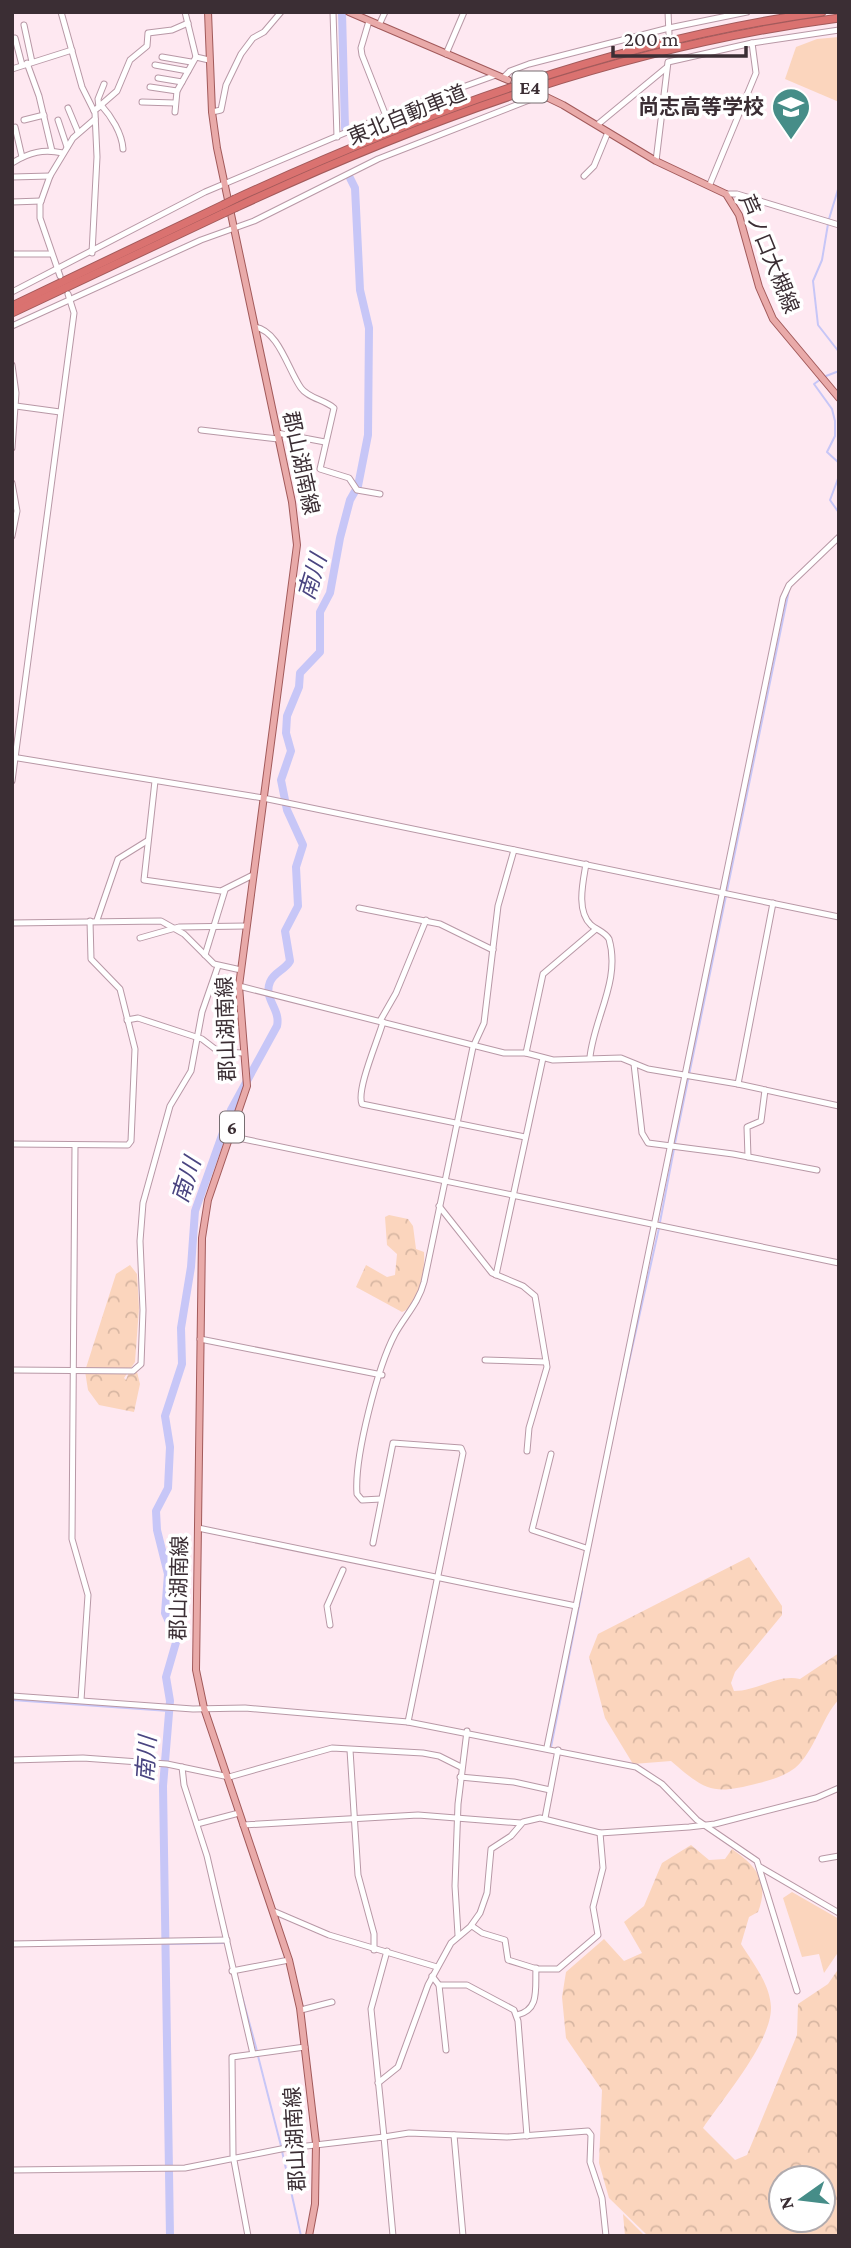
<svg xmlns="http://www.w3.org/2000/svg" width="851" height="2248" viewBox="0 0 851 2248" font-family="'Crimson Pro','Noto Sans JP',serif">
<defs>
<pattern id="forest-crowns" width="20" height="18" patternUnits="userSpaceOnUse" patternTransform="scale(1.75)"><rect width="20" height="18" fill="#fbd5bd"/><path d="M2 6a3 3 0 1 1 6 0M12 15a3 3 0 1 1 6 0" fill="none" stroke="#d8b7a3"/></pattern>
</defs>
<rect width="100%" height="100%" fill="#fee8f1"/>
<!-- forest -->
<g fill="url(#forest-crowns)" fill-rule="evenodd">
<path d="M389,1215L408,1219L413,1226L416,1249L424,1252C425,1269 421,1305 402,1312L356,1287L366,1265L387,1277L395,1275L397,1254L387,1245L385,1217Z"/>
<path d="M130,1265L137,1274L139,1308L135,1362L124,1378L126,1380L129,1372H137L140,1384L134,1412L99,1405L88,1390L85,1371L116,1274Z"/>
<path d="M749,1557L782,1606V1615L735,1672L731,1683L734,1691C758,1691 777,1674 800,1679L839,1653V1699C821,1719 815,1751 795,1768C785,1776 771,1780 759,1783C713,1795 707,1792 671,1761L633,1764L605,1718L594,1676L589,1657L598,1634Z"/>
<path d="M691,1845L709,1860L725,1859L732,1849C756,1866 770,1881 758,1912L749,1917L741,1944C753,1963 770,1984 771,2007C772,2042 722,2099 703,2128L735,2160L747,2155L797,2035L798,2004L828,1984L839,1968V2236H648L609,2198L599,2163L602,2090L566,2038L562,1997L566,1972L604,1939L624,1961L642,1953L624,1922L644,1906L662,1863ZM823,2178V2220H781V2178Z"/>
<path d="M623,2214L645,2236H625Z"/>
</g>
<!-- pitch -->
<g fill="#fbd5bd">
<path d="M839,37V102L785,79L796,47L817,39Z"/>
<path d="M792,1892L839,1919V1951L824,1973L819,1954L802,1957L783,1898Z"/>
</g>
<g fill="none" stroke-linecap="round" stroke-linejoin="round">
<!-- stream -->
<g stroke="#c7c6f7" stroke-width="2">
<path d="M829,219L839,186"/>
<path d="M828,224L822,260L813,281L818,325L839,352"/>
<path d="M826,376L839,371"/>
<path d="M821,379L814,384L832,409L835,421V436L827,452L839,463"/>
<path d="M839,476L830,500L839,513"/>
<path d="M675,1143L789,590"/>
<path d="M660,1222L674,1149"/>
<path d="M622,1393L659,1228"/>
<path d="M12,1700L169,1711"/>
<path d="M551,1747L582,1591"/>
<path d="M166,1944L224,1943"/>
<path d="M242,1996L257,2051"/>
<path d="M258,2056L281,2146"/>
<path d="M282,2151L301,2236"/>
</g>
<!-- river -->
<g stroke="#c7c6f7" stroke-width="8">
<path d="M342,12L345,128"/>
<path d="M170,2236L163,1786L170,1701L166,1677L177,1639L165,1613L168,1574L157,1530L156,1511L168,1488L170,1447L165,1416L182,1364L181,1328L191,1267L195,1211L231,1110L277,1026C281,1009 263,999 270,982C274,972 285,970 290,961L285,931L298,906L296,867L303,845L287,810L281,780L291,751L286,733L287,716L299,687L300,673L320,652V612L330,593L340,538L350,500L358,486L368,435L369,328L360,290L355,188L350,178"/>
</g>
<!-- minor-tunnel -->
<path stroke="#d7c3cb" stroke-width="5" stroke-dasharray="5 2.5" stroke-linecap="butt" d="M823,12V26"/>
<defs>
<g id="minor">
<path d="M61,12L82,87L95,113L97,157L92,253"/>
<path d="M185,12L196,57L209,60"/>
<path d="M333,12L337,137"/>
<path d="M668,12L669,34"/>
<path d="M369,21L361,48L362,55L386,116"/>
<path d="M24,25L32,62"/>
<path d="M379,25L385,12"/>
<path d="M15,38L22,65"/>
<path d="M446,54L464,12"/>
<path d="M162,57L191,62"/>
<path d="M27,63L39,96L52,151"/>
<path d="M155,65L188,71"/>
<path d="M12,69L72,50"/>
<path d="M158,78L182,82"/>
<path d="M503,78L510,71L529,64L669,28L747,12"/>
<path d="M150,87L177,91"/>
<path d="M142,102L175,103"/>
<path d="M101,105C111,116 122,133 123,149"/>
<path d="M99,107L98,99L104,84"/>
<path d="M68,108L78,132"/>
<path d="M94,111L117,91L130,60L147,46L148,33L172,30L188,23"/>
<path d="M175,112L177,91L196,57"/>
<path d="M212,112L221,110L226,85L241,54L253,38L264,32L281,12"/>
<path d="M24,120L44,115"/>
<path d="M58,120L67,147"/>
<path d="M597,125L666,68"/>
<path d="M12,128L15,127L22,157"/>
<path d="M656,161L668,62L752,43L839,30"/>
<path d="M12,163C30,152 43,149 63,153"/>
<path d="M584,176L594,166L608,132"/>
<path d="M12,177L50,176"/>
<path d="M710,184L756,73L752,43"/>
<path d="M726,194H737L839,225"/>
<path d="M12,202L41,201"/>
<path d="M12,254H51"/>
<path d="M60,276L40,218V204L50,176L73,138L95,119"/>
<path d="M12,292L205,192L399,110L496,75"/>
<path d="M12,326L201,240L254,221L378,159L542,95"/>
<path d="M255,327C279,331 288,370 301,388C308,398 325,400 334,408L320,469L349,478L357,490L380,494"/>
<path d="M12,365L16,393L12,448"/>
<path d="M16,406L60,412"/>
<path d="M201,430L278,439"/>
<path d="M277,433L325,442"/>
<path d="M12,483L17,511L12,536"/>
<path d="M12,757L263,798L839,917"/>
<path d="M12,781L74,313L68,294"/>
<path d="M155,781L144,880L221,891L253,875"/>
<path d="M586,864C583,882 576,911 591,925C597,930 605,932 609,939C621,980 594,1018 590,1057"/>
<path d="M359,908L440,924L493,950"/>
<path d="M97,920L118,859L147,841"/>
<path d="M12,923L161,921L184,934L214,964L241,970"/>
<path d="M140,938L179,927L246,926"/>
<path d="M205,955L225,890"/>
<path d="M239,986L504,1053H526L553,1060L621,1058L648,1069L738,1084L839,1106"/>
<path d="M127,1020L138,1018L202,1039L219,1052L244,1053"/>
<path d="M380,1021L396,993L426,920"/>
<path d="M383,1022C378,1040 356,1090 362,1104L525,1137"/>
<path d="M526,1053L543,974L596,929"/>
<path d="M634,1064L642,1133L648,1143L733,1154L817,1170"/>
<path d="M738,1084L773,903"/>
<path d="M229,1136L839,1263"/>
<path d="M12,1144L128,1145L131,1141L135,1049L120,989L91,959L90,921"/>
<path d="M75,1146L72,1539L88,1595L81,1700"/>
<path d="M748,1157L747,1127L761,1121L765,1090"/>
<path d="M439,1206L492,1273L523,1286L535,1296L547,1367L529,1428L527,1451"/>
<path d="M496,1275L543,1058"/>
<path d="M200,1339L382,1375"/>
<path d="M485,1360L546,1362"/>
<path d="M12,1370L133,1371L141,1364L143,1310L140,1241L143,1203L170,1106L191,1071L202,1012L218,966"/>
<path d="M551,1454L532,1530L586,1548"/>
<path d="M381,1499L362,1500L357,1494C354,1457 378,1366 395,1334C405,1316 419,1302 424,1282L473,1047L484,1023L498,906L514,850"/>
<path d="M198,1528L576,1606"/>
<path d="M373,1543L393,1443L461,1448L463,1453L408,1722"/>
<path d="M330,1625L327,1606L343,1570"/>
<path d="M12,1696L193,1709L245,1708L408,1722L636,1767L662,1784L697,1820L757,1861L797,1991"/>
<path d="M547,1747L783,598L789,585L839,537"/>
<path d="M350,1750L358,1875L374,1934V1950"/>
<path d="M12,1760L83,1758L167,1764L229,1777L332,1748L423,1753L439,1756L461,1767"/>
<path d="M182,1767L184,1785L207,1856L253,2054"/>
<path d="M460,1777L514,1782L550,1790"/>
<path d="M545,1818L558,1750"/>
<path d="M197,1824L239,1813"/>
<path d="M243,1825L418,1815L521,1823"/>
<path d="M822,1859L839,1856"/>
<path d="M760,1867L839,1913"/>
<path d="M273,1911L329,1935L437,1967"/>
<path d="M472,1926L482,1933L505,1940L508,1960L537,1969H558L598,1935L593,1907L603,1868L600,1833"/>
<path d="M458,1935L455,1886L458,1804L467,1731"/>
<path d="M12,1944L227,1940"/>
<path d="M387,1951L371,2009L384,2137L409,2133L507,2137L588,2131L591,2135L590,2162L602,2198L606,2236"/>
<path d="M232,1971L289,1960"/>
<path d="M432,1976L439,1985L446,2050"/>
<path d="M439,1985H467L514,2010L518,2021L527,2136"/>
<path d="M301,2010L332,2002"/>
<path d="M517,2015C540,2010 535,1989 536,1968"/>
<path d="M378,2083L398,2067L428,1985L451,1943L470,1927L480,1913L487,1893L491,1849L511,1836L523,1822L540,1818L600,1833L689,1827L715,1824L816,1798L839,1788"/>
<path d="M454,2135L463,2236"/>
<path d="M12,2170L185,2168L281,2149L384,2137L393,2236"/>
<path d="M248,2236L233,2155L232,2057L305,2047"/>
</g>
<g id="major">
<path d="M208,12L212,112L217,148L292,502L297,545L239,986L247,1086L208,1200L202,1238L196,1670L204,1708L289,1960L300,2008L316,2143L315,2204L309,2236"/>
<path d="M349,12L508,80"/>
<path d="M534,91L563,105L656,161L726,194L739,215L759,287L773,319L839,398"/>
</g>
<g id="highway">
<path d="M235,199C424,112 615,41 822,12"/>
<path d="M237,207C430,117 627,46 839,18"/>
<path d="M12,306L223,205"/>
<path d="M12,313L224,213"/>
</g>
</defs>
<!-- minor casing -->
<use href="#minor" stroke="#b898a6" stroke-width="7"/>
<!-- major casing -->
<use href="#major" stroke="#a25a5b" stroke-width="8"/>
<!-- highway casing -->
<use href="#highway" stroke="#a25a5b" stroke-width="9"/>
<!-- minor -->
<use href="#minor" stroke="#fff" stroke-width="5"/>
<!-- major -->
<use href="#major" stroke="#e9aaa9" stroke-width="6"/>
<!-- highway -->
<use href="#highway" stroke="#da7270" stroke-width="7"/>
<defs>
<g id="highway-bridge">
<path d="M223,205L235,199"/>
<path d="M224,213L237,207"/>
</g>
</defs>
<!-- highway-bridge casing -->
<use href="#highway-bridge" stroke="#a25a5b" stroke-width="9" stroke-linecap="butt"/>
<!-- highway-bridge -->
<use href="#highway-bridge" stroke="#da7270" stroke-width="7"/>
</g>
<!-- icons -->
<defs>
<symbol id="school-pin" viewBox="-11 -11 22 30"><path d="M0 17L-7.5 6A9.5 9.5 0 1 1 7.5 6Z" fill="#468d88" stroke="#fff"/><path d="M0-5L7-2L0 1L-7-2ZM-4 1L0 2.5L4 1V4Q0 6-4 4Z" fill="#fff"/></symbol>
</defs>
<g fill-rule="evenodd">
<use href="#school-pin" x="769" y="85" width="44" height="60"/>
</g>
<g text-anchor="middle" stroke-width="7" stroke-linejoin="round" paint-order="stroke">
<!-- shield labels -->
<g fill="#fff" stroke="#766d71" stroke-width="2">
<rect x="512.5" y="71.5" width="35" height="31" rx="5"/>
<rect x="220" y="1111.5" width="24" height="31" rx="5"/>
</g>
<g font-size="19" font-weight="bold" fill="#3b2e34">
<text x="530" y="94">E4</text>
<text x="232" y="1134">6</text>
</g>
<!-- poi labels -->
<g font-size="21" font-weight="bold" fill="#3b2e34" stroke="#fff" text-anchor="end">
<text x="764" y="114">尚志高等学校</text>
</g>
<!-- street labels -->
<g font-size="21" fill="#3b2e34" stroke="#fff">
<text transform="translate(407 115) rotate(-22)" y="7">東北自動車道</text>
<text transform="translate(769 254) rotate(68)" y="7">芦ノ口大槻線</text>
<text transform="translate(301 463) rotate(78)" y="7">郡山湖南線</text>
<text transform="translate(226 1029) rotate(-92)" y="7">郡山湖南線</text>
<text transform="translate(179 1588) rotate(-89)" y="7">郡山湖南線</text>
<text transform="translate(295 2139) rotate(-93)" y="7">郡山湖南線</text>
</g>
<!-- water labels -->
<g font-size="23" font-style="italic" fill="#4a4581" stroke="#fff">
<text transform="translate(312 577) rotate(-73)" y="8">南川</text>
<text transform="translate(186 1180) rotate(-72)" y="8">南川</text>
<text transform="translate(146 1759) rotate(-86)" y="8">南川</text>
</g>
</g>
<!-- border -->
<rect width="851" height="2248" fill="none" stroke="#3b2e34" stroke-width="28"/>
<!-- north arrow -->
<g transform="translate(802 2199) rotate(256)"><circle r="33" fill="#ffffff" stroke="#b1abae" stroke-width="2"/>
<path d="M0-5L12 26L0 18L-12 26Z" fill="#468d88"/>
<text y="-10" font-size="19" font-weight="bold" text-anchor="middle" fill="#3b2e34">N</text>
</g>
<!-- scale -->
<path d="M613 46v10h133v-10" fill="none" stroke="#3b2e34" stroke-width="3.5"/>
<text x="624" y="46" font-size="21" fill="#3b2e34" stroke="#ffffff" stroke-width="5" paint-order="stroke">200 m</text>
</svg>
